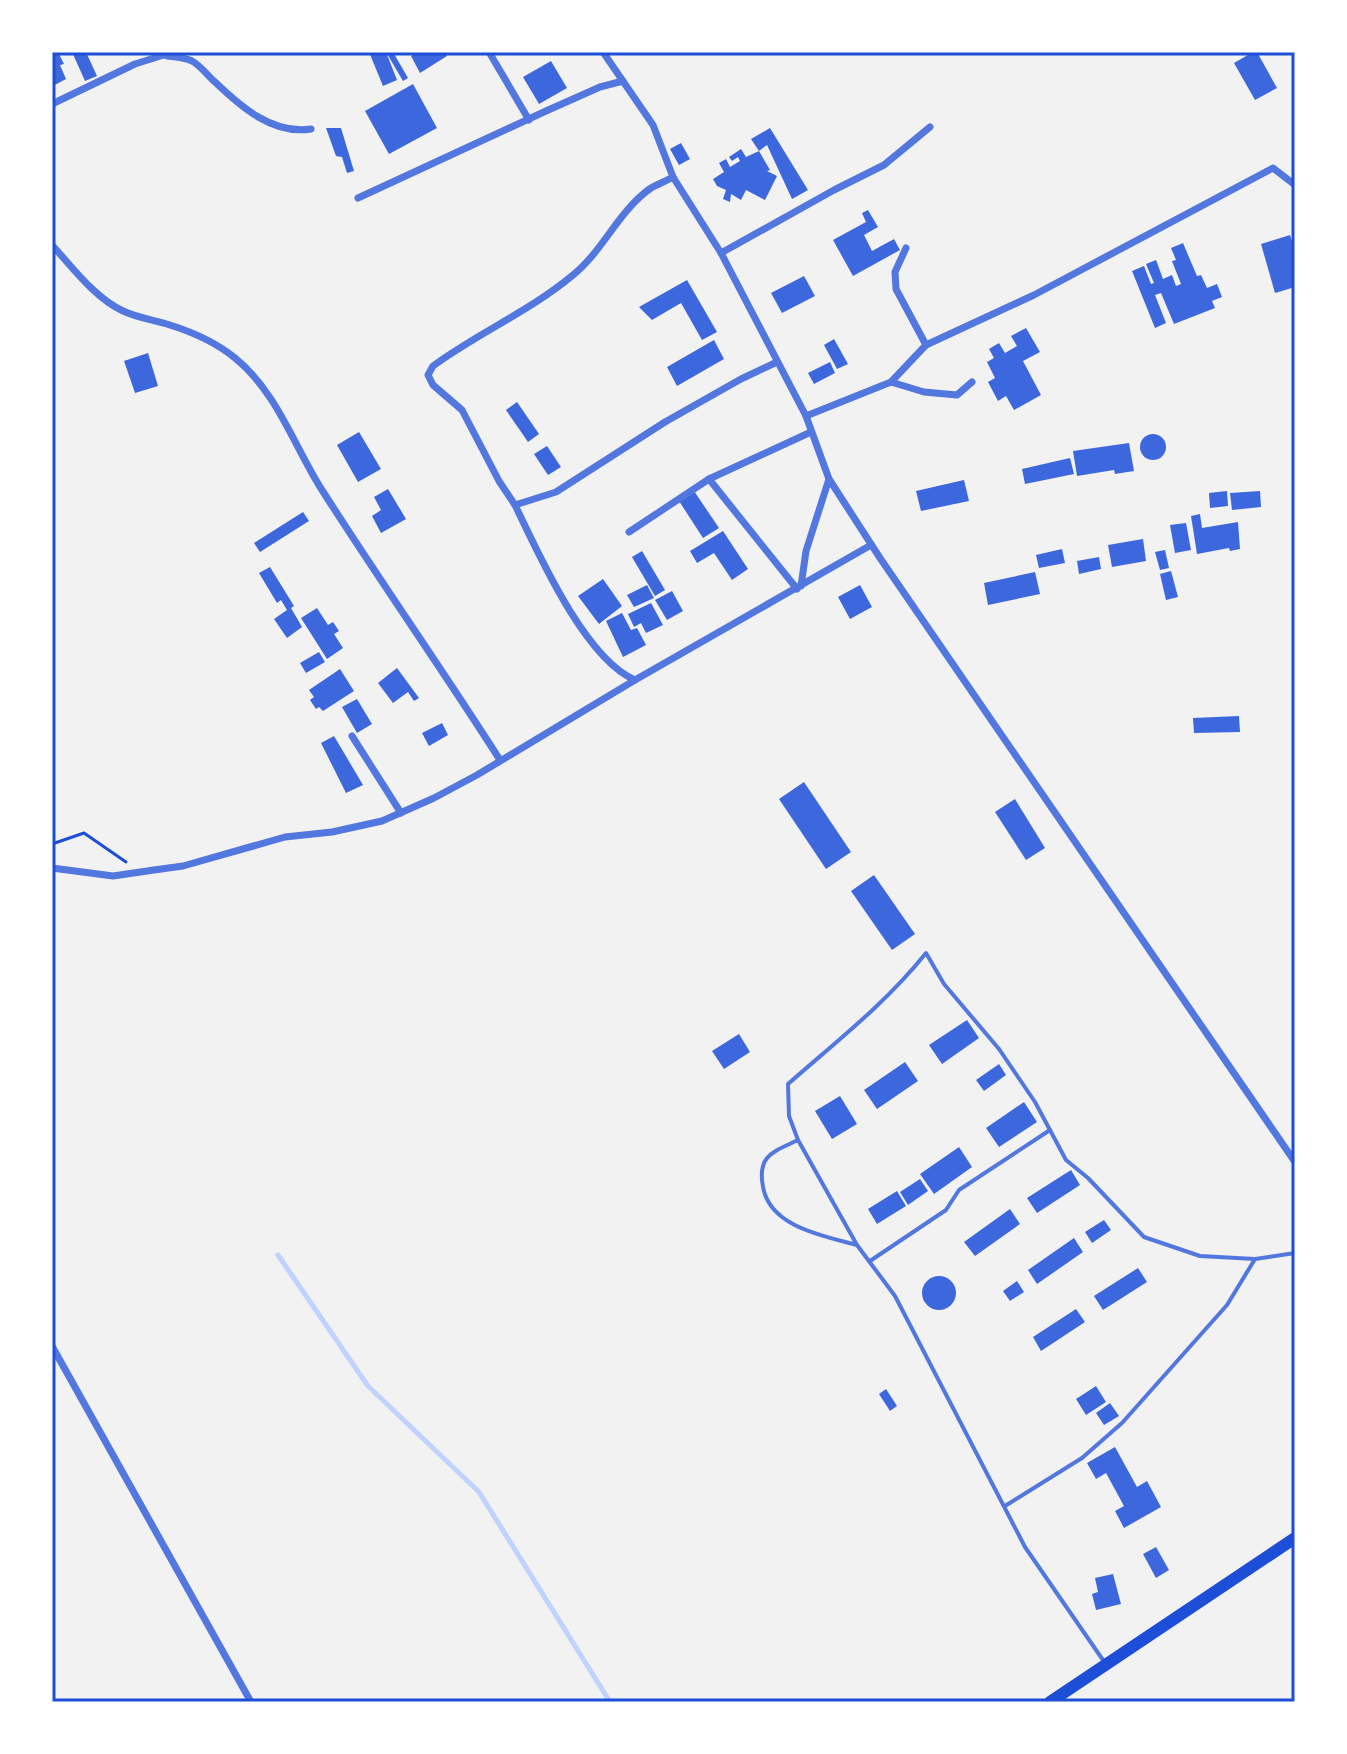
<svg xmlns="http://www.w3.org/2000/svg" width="1347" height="1754" viewBox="0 0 1347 1754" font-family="'PT Sans',sans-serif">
<rect width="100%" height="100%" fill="#f2f2f2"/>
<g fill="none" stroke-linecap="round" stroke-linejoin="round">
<!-- stream -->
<path stroke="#bfd3fe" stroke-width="5" d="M278,1255L368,1386L479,1492L610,1702"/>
</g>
<!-- building -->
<g fill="#3d67dc">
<path d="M54,52H58L64,64L60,65L66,79L53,86Z"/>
<path d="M72,52H86L97,76L85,81Z"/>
<path d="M369,52H386L397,80L383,86Z"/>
<path d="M386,52H393L408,78L403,81Z"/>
<path d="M418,52H444L447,56L420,73L411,56Z"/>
<path d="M1253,52H1257L1277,88L1255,100L1234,63Z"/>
<path d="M551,61L567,88L539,104L523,77Z"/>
<path d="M413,84L437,128L389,154L365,111Z"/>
<path d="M326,128H341L354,171L347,173L342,157L336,156Z"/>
<path d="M770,128L808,190L792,199L767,145L759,151L751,139Z"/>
<path d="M681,143L690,159L679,165L670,149Z"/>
<path d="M741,149L746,157L759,151L770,170L767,171L777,176L765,200L746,190L741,200L731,194L730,202L723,199L726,190L717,186L713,179L724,172L719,163L726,159L730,167L740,161L738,157L732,161L729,157Z"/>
<path d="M868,210L878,227L864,235L872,251L894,239L900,250L853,276L833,240L866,222L862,213Z"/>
<path d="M1290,235L1295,250V287L1275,293L1261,244Z"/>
<path d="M1183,243L1197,276L1201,275L1207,288L1217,284L1222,297L1212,301L1215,308L1174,324L1161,293L1155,295L1166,323L1155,328L1132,271L1144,266L1151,284L1154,283L1146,264L1156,260L1163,279L1172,275L1176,286L1181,284L1172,261L1176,260L1171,248Z"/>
<path d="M804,276L815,296L782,313L771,293Z"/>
<path d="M687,280L717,332L702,340L681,303L652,320L639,307Z"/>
<path d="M1026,328L1040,352L1023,361L1041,395L1014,410L1006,396L998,401L988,382L995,378L987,362L994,358L989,349L999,343L1005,353L1017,346L1011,336Z"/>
<path d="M834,339L848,364L837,369L824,345Z"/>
<path d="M714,340L724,359L677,386L667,367Z"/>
<path d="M148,353L158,386L135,393L124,361Z"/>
<path d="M830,362L835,373L814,384L808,373Z"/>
<path d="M517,402L539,434L528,442L506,410Z"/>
<path d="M359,432L381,469L358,482L337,445Z"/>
<circle cx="1153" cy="447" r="13"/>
<path d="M1129,443L1134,471L1115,474L1114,470L1077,476L1073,451Z"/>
<path d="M547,446L561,467L548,475L534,454Z"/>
<path d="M1070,458L1074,474L1025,484L1022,469Z"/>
<path d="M964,480L969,501L921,511L916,491Z"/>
<path d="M388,489L406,519L381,533L372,516L381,510L374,497Z"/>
<path d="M694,491L719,528L703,538L679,501Z"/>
<path d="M1227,491L1228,506L1210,508L1209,493Z"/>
<path d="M1260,491L1261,507L1232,510L1230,493Z"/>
<path d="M303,512L309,521L260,552L254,543Z"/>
<path d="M1200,514L1202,528L1238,522L1240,549L1230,551L1229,548L1197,554L1191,516Z"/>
<path d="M1186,523L1191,550L1175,553L1170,525Z"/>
<path d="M723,531L748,569L732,580L714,553L697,563L690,551Z"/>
<path d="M1143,539L1146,561L1112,567L1108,545Z"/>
<path d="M1062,549L1065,563L1039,568L1036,555Z"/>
<path d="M1165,550L1169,568L1160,570L1155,552Z"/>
<path d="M642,551L665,590L655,596L632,557Z"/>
<path d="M1099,557L1101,569L1079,574L1077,561Z"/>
<path d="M270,567L294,606L291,608L302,627L287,638L274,619L287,610L281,600L277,603L259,573Z"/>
<path d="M1171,571L1178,597L1166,600L1160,574Z"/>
<path d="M1035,572L1040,594L988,605L984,583Z"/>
<path d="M603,579L622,606L599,624L578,596Z"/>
<path d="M647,585L654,598L634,607L627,595Z"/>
<path d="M860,585L872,607L850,619L838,597Z"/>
<path d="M672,591L683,611L667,620L655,600Z"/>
<path d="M651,603L663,625L646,633L641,623L634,627L628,614Z"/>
<path d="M317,608L328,625L333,622L339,631L334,634L343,648L327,659L301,618Z"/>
<path d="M622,613L631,630L637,628L646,645L623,657L606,621Z"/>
<path d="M319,652L325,662L306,673L300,663Z"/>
<path d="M397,668L419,698L414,701L408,692L393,703L378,683Z"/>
<path d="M340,669L354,691L323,711L319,707L316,709L310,700L314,697L309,690Z"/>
<path d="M357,699L372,724L357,733L342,707Z"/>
<path d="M1239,716L1240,732L1194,733L1193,718Z"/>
<path d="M442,723L448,735L429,746L422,733Z"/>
<path d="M334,736L363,785L346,793L321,743Z"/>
<path d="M804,782L851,852L826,869L779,799Z"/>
<path d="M1015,799L1045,848L1026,860L995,812Z"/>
<path d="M874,875L915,934L892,950L851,891Z"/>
<path d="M967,1020L979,1038L942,1064L929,1045Z"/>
<path d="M739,1034L750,1052L724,1069L712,1051Z"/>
<path d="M905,1062L918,1081L877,1109L864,1090Z"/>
<path d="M999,1064L1006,1075L984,1091L976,1080Z"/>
<path d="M840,1096L857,1124L832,1139L815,1111Z"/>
<path d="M1024,1102L1037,1122L999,1147L986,1128Z"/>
<path d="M959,1147L972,1167L934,1194L920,1174Z"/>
<path d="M1071,1170L1080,1185L1037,1213L1027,1198Z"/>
<path d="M920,1179L928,1191L908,1205L900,1192Z"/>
<path d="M897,1191L906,1206L877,1224L868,1209Z"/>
<path d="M1010,1209L1020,1224L975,1256L964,1242Z"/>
<path d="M1104,1220L1111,1230L1092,1243L1085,1232Z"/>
<path d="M1074,1238L1083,1252L1037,1284L1028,1270Z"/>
<path d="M1138,1268L1147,1282L1103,1310L1094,1296Z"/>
<circle cx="939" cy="1293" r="17"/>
<path d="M1017,1281L1024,1292L1010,1301L1003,1291Z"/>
<path d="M1076,1309L1085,1322L1041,1351L1033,1337Z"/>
<path d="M1096,1386L1106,1402L1086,1415L1076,1399Z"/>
<path d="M886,1389L897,1406L890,1411L879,1394Z"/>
<path d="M1110,1403L1119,1416L1104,1425L1096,1413Z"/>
<path d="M1115,1447L1137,1487L1147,1481L1161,1507L1124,1528L1115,1511L1124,1506L1106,1473L1096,1479L1087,1463Z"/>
<path d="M1156,1547L1169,1570L1156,1578L1143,1554Z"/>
<path d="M1113,1574L1121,1604L1096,1610L1092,1594L1098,1592L1095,1578Z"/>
</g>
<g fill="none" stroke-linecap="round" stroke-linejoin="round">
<!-- path -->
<g stroke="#1d4ed8" stroke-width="3">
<path d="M52,844L84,833L126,862"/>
<path d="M52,944V947"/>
</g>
<!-- service -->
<g stroke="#5277de" stroke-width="4">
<path d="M798,1140L789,1116L788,1084C837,1041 886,1003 926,953L944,984L999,1049L1035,1102L1066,1160L1088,1178L1144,1237L1200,1256L1255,1259"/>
<path d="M857,1245C824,1236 770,1227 763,1187C757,1155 773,1152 798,1140L857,1245L895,1296L1025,1547L1105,1663"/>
<path d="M870,1261L946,1210L959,1190L1050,1130"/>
<path d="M1005,1506L1082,1458L1122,1423L1227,1305L1255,1259L1295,1253"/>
</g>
<!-- minor -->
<g stroke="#5277de" stroke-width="7">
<path d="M489,52L529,120"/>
<path d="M603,52L653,125L673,177L721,253L806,416L829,479L880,558L1295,1162"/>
<path d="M167,56C176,57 184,57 192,61C201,66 207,75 215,82C241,107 273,135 311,129"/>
<path d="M52,104L135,64L170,53"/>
<path d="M673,177C666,181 658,184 651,188C619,210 603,251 573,275C530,311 478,333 433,366L428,375L433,385L462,410L499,481L515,505L556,492L665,422L741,379L777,362"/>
<path d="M358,198L546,111L600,87L623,81"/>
<path d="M52,245C73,268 95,298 123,311C138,318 155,320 170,325C192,332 218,344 235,358C277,392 294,446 322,490C380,581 442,669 500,760"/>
<path d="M906,248L895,272L896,289L926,345"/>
<path d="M721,253L834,190L884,165L930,127"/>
<path d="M891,382L924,392L957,395L972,382"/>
<path d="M806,416L891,382L926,345L1034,295L1273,168L1295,185"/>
<path d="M709,479L797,589"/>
<path d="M515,505C538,553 585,659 635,680"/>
<path d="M629,532L709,479L811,432"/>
<path d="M801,586L806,551L829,479"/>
<path d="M352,736L401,813"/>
<path d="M52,868L113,876L154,870L183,866L285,837L332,832L382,821L434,798L477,775L635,680L871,545"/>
<path d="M52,1346L251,1702"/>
</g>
<!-- trunk -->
<path stroke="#1d4ed8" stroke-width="12" d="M1050,1702L1295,1538"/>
</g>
<!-- border -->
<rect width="1347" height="1754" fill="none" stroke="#ffffff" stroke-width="108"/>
<rect x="54" y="54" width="1239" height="1646" fill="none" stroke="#1d4ed8" stroke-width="3"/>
</svg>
